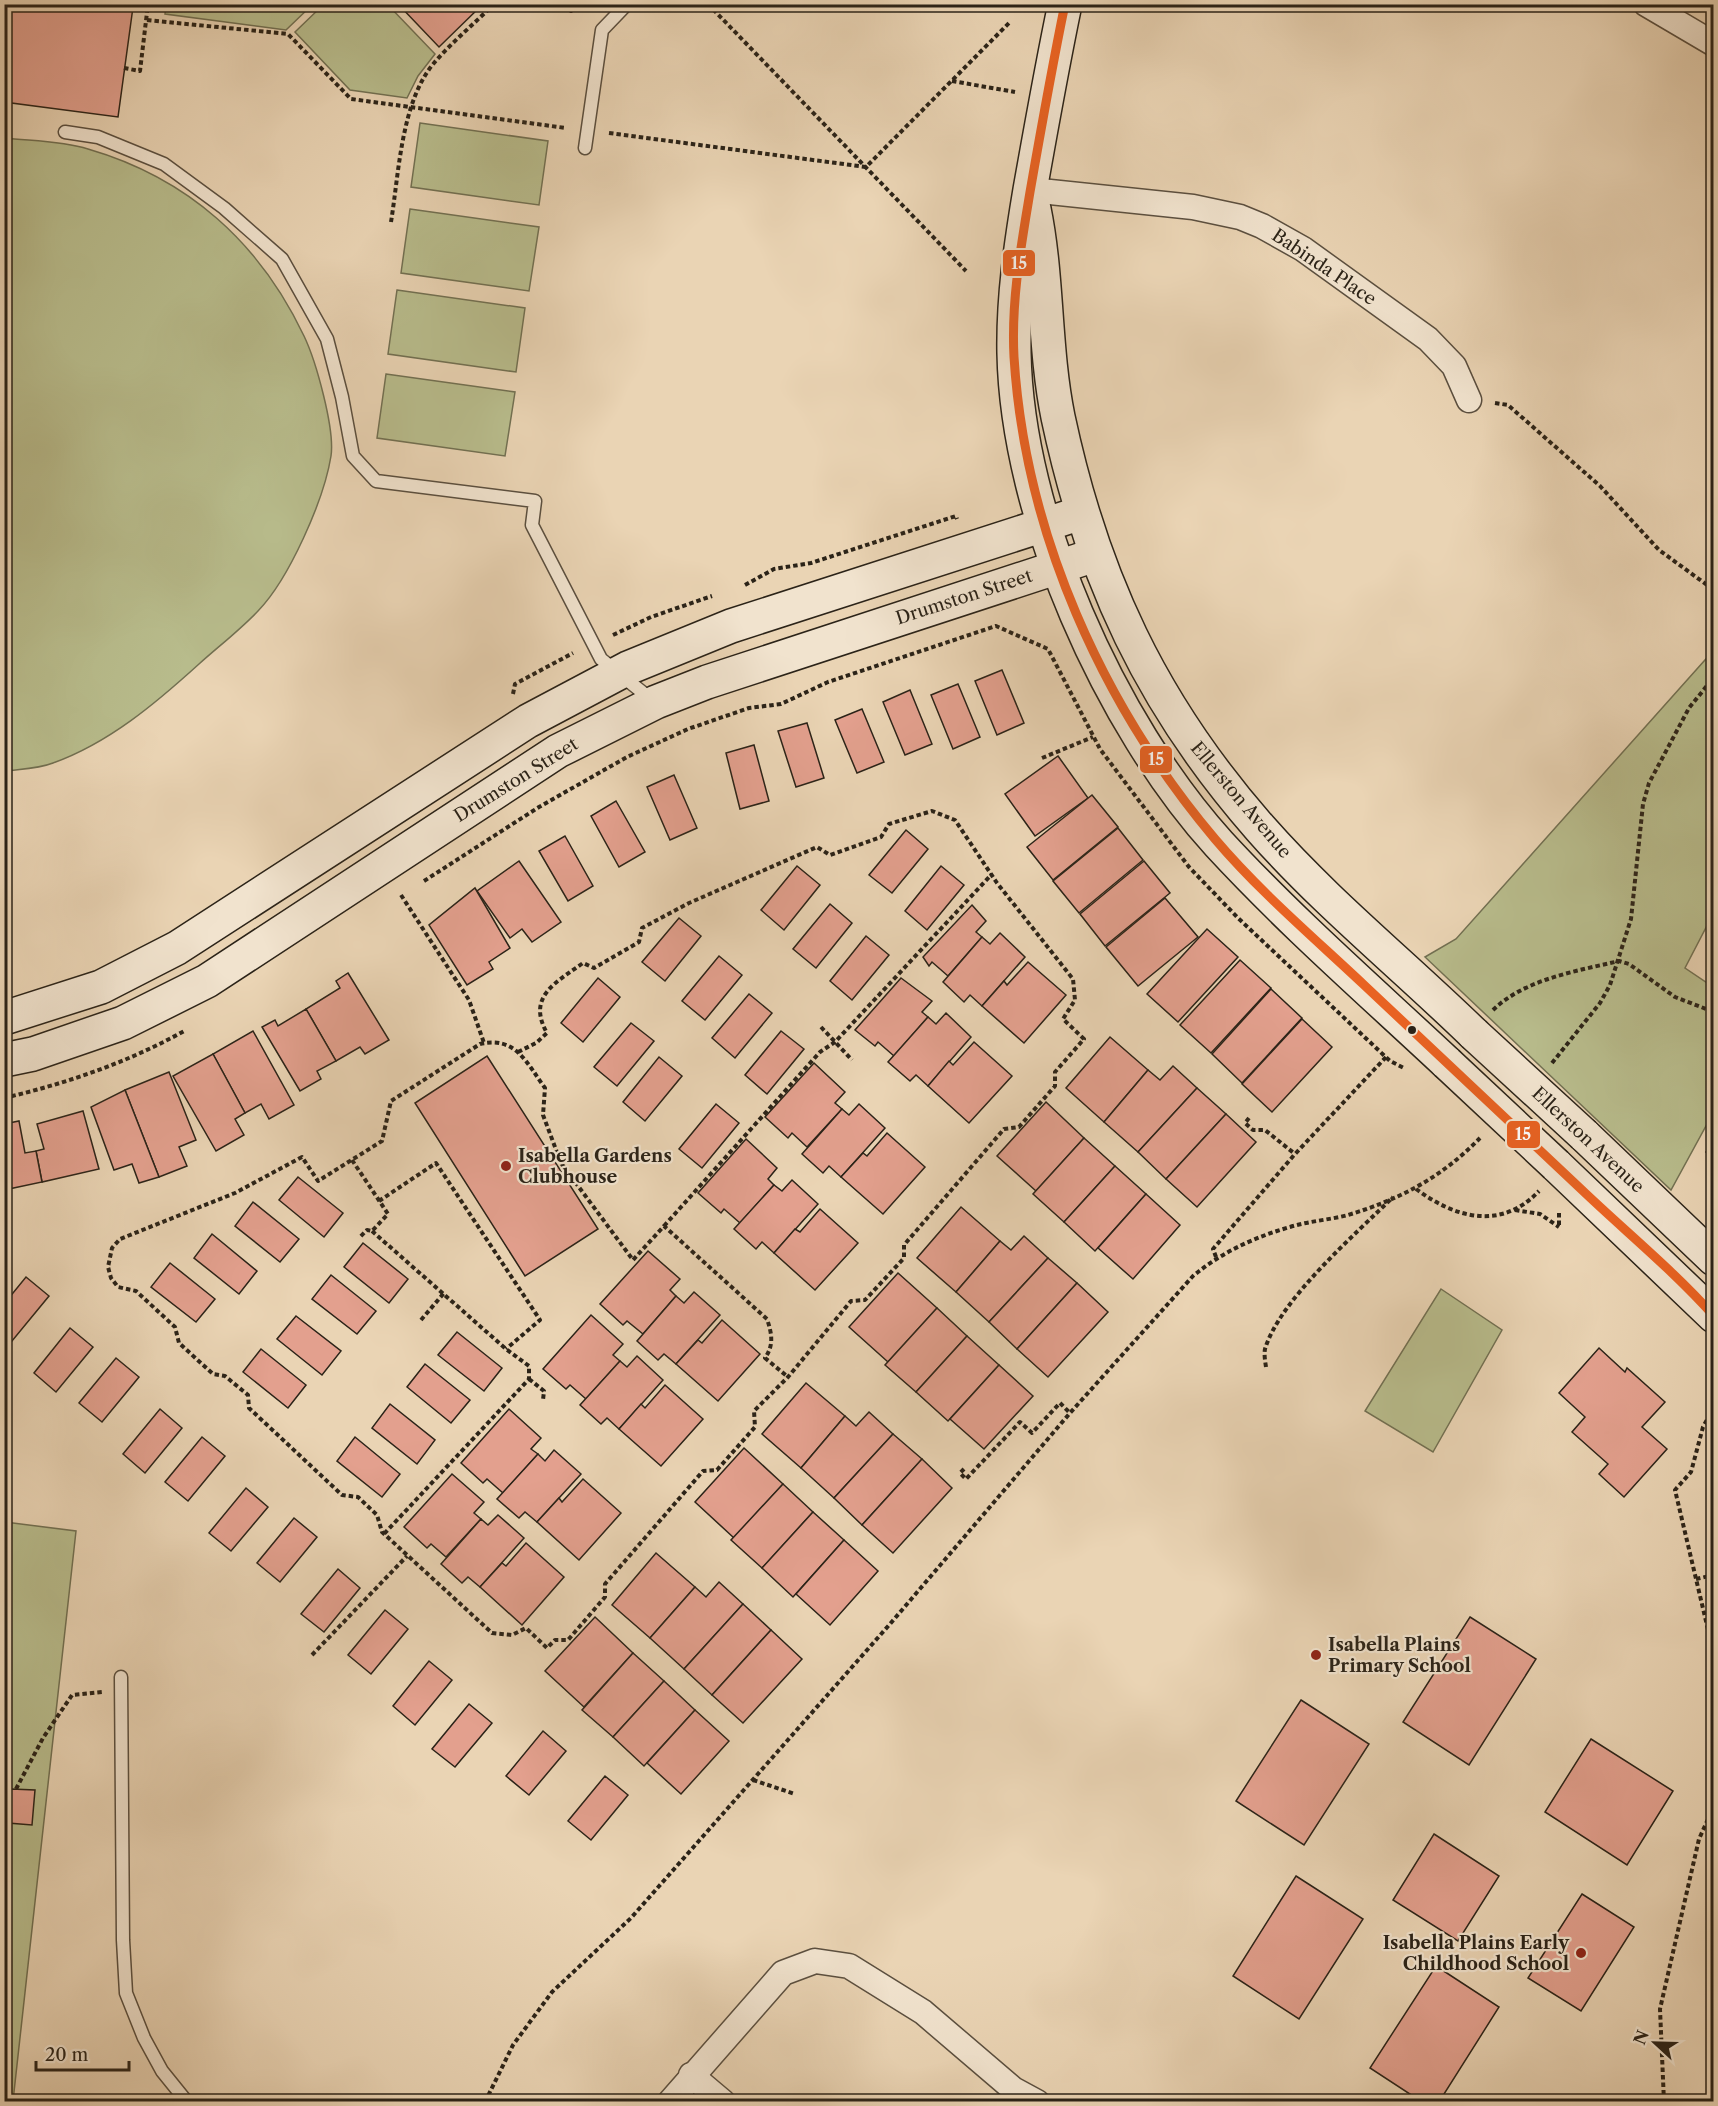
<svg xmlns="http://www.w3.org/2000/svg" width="1718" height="2106" viewBox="0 0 1718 2106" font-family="'Libre Caslon Text',serif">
<rect width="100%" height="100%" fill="#ead4b4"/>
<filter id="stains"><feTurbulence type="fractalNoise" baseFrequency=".00333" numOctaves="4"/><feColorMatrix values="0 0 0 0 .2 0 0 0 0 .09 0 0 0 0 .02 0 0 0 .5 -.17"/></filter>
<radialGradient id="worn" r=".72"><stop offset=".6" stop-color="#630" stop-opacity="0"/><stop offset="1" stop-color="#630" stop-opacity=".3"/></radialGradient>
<!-- green -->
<g fill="#b8bc8c" stroke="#727052" stroke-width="1.5">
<path d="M166,5V4L312,5L286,30L165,14Z"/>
<path d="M323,5H388L435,54L418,76L407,98L350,90L295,32Z"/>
<path d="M420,123L548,141L539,205L411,187Z"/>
<path d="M5,138C31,141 62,141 88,149C188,178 260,243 304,336C316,361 335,429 331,456C324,500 289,579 258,611C240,630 219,646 199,664C156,703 109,743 53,763C38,769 20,769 5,771Z"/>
<path d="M410,209L539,227L529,291L401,273Z"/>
<path d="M397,290L525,308L516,372L388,354Z"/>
<path d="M386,374L515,392L505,456L377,438Z"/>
<path d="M1713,651V914L1685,968L1713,987V1113L1671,1190L1425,957L1456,939Z"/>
<path d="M1441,1289L1502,1330L1433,1452L1365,1411Z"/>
<path d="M5,1522L76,1531L13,2101L5,2102Z"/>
</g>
<!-- building -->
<g fill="#e3a08e" stroke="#2b2318" stroke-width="1.5">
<path d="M4,4H109L133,7L118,117L4,102Z"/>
<path d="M398,4H483L439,47Z"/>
<path d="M1002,670L1024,723L997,735L975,681Z"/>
<path d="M958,684L980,737L953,749L931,695Z"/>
<path d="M910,690L932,744L905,755L883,702Z"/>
<path d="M862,709L884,762L857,773L835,720Z"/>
<path d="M807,723L824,778L796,787L778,731Z"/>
<path d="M754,745L769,801L740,809L726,753Z"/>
<path d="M1058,756L1088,798L1035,836L1005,794Z"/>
<path d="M674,775L697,828L670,840L647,787Z"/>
<path d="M1092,795L1118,827L1053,880L1027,847Z"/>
<path d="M616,801L645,852L619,867L591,816Z"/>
<path d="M1118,828L1143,860L1079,913L1053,881Z"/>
<path d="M906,830L928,849L892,893L869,875Z"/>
<path d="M565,836L593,886L568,901L539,851Z"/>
<path d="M519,861L561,922L532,942L522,929L510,938L477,891Z"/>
<path d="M1144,861L1170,893L1105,946L1080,914Z"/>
<path d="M797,866L820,885L784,930L761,910Z"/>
<path d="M941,866L964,885L927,930L905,911Z"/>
<path d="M475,888L510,948L489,962L493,969L467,985L429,925Z"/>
<path d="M1165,898L1198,937L1138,986L1106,947Z"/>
<path d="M830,904L852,923L816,968L793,949Z"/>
<path d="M972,905L986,921L976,932L982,937L948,976L932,962L929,966L923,957Z"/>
<path d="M679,918L701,936L665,981L642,962Z"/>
<path d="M1207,929L1238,957L1178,1022L1147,994Z"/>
<path d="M1000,933L1025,957L982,1006L970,995L964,1002L943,982L982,937L990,944Z"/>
<path d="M866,936L889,955L852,1000L830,981Z"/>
<path d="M719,956L742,975L705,1020L682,1001Z"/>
<path d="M1240,960L1271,988L1211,1053L1180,1025Z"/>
<path d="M1028,962L1066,995L1024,1043L982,1006L1004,981L1007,985Z"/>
<path d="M348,973L389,1040L365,1054L360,1047L336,1061L306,1009L340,988L336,981Z"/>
<path d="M598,978L620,997L583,1042L561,1023Z"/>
<path d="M901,978L932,1001L922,1012L928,1017L894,1056L878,1042L875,1046L855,1030Z"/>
<path d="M1271,989L1302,1018L1242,1083L1212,1054Z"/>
<path d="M749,994L772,1013L735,1058L712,1038Z"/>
<path d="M306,1009L336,1061L317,1071L321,1079L300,1091L262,1027L275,1020L278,1026Z"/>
<path d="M946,1013L971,1037L928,1086L916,1075L910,1081L888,1062L928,1017L936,1024Z"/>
<path d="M1302,1019L1332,1047L1272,1112L1242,1084Z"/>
<path d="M631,1023L654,1041L617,1086L594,1067Z"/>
<path d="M253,1031L294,1105L269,1119L261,1104L245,1113L213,1054Z"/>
<path d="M781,1031L804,1049L767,1094L745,1075Z"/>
<path d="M1110,1037L1148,1070L1104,1122L1066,1088Z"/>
<path d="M974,1042L1012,1076L969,1123L928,1086L949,1061L953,1065Z"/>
<path d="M213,1054L245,1113L235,1119L244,1135L216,1151L173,1076Z"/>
<path d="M487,1056L598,1229L525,1276L415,1103Z"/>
<path d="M659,1057L682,1076L645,1121L623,1102Z"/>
<path d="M814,1063L845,1092L835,1103L842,1109L807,1147L792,1133L788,1138L765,1117Z"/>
<path d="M1173,1066L1197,1088L1138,1152L1104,1122L1148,1070L1160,1080Z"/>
<path d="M169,1072L196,1140L179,1147L187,1166L159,1177L125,1090Z"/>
<path d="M1197,1088L1226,1114L1166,1179L1138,1152Z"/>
<path d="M125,1090L159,1177L139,1183L132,1164L114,1170L91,1107Z"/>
<path d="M1046,1102L1084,1138L1036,1191L997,1156Z"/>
<path d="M716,1104L739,1123L702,1168L679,1149Z"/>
<path d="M859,1104L885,1128L841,1177L829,1166L823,1173L802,1154L842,1109L849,1115Z"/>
<path d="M83,1111L99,1169L42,1182L36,1151L44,1149L37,1124Z"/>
<path d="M1226,1114L1256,1142L1197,1207L1166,1179Z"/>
<path d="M19,1121L25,1153L36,1151L42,1182L4,1190V1124Z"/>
<path d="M887,1133L925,1167L883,1214L841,1177L863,1153L867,1156Z"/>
<path d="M1084,1138L1115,1166L1064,1222L1033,1194Z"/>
<path d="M746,1139L777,1168L768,1179L774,1185L740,1223L724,1209L721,1213L698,1193Z"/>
<path d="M1714,1140V1157L1706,1152Z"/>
<path d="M1115,1166L1146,1194L1095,1251L1064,1222Z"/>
<path d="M298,1177L343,1213L324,1237L279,1200Z"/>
<path d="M792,1180L818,1204L774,1253L762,1242L756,1249L734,1229L774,1185L782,1191Z"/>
<path d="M1146,1194L1180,1225L1133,1279L1098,1248Z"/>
<path d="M253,1202L299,1239L280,1262L235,1226Z"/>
<path d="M961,1207L1000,1241L956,1292L917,1258Z"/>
<path d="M820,1209L858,1243L815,1290L774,1253L795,1229L800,1232Z"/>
<path d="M212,1234L257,1271L239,1294L194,1258Z"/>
<path d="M1024,1236L1048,1258L989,1322L956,1292L1000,1241L1011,1250Z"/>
<path d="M363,1243L408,1279L389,1303L344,1267Z"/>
<path d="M648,1251L680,1279L670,1290L676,1296L643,1334L627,1321L623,1325L600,1304Z"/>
<path d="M1048,1258L1077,1283L1017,1349L989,1322Z"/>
<path d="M170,1263L215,1299L196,1322L151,1287Z"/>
<path d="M898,1273L937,1308L888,1362L849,1327Z"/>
<path d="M331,1275L376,1311L357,1334L312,1299Z"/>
<path d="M26,1277L49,1296L12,1341L4,1334V1304Z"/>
<path d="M1077,1283L1108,1312L1048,1377L1017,1349Z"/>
<path d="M694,1292L720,1315L676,1364L664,1354L658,1360L637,1341L676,1296L684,1303Z"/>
<path d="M937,1308L967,1336L916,1392L885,1365Z"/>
<path d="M591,1315L623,1344L613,1355L620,1361L586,1399L570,1385L566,1389L543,1369Z"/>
<path d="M296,1316L341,1351L322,1375L277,1339Z"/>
<path d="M722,1320L760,1354L718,1401L676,1364L698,1340L702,1343Z"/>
<path d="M70,1328L93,1347L56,1392L34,1373Z"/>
<path d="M457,1332L502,1368L484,1391L438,1355Z"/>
<path d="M967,1336L999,1365L948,1421L916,1392Z"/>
<path d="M1599,1348L1625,1372L1627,1368L1665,1402L1642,1427L1667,1449L1624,1497L1599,1474L1608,1464L1572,1432L1585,1417L1559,1393Z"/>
<path d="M261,1349L306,1385L288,1408L243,1372Z"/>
<path d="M637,1356L663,1380L619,1429L607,1418L601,1424L580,1405L620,1361L627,1367Z"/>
<path d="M116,1358L139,1377L102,1422L79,1403Z"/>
<path d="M425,1364L470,1400L451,1423L407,1387Z"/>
<path d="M999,1365L1033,1396L984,1449L950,1419Z"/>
<path d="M806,1383L845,1416L801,1468L762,1434Z"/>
<path d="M665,1385L703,1419L661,1466L619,1429L641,1404L645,1408Z"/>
<path d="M390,1404L435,1440L417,1464L372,1428Z"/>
<path d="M160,1409L182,1428L145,1473L123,1454Z"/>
<path d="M509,1409L541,1438L531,1449L538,1454L503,1493L487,1479L483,1483L461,1463Z"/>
<path d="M869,1412L893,1434L834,1498L801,1468L845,1416L856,1426Z"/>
<path d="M893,1434L922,1459L862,1525L834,1498Z"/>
<path d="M202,1437L225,1456L188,1501L165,1482Z"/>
<path d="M355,1437L400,1474L382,1497L337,1461Z"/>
<path d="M744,1448L783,1484L734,1538L695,1502Z"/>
<path d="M554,1450L581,1474L537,1522L525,1512L519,1518L497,1499L538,1454L545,1461Z"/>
<path d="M922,1459L952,1488L893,1553L862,1525Z"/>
<path d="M452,1474L484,1502L474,1513L481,1519L446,1557L431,1544L427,1548L404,1527Z"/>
<path d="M583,1479L621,1513L579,1560L537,1522L559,1498L562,1502Z"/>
<path d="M783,1484L813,1512L762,1568L731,1540Z"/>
<path d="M246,1488L268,1507L231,1551L209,1533Z"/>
<path d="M813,1512L844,1540L793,1597L762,1568Z"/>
<path d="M498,1515L524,1538L480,1587L468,1577L462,1583L441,1564L481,1519L488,1525Z"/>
<path d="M294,1518L317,1537L280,1582L257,1563Z"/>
<path d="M844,1540L878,1571L830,1625L796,1594Z"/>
<path d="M526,1543L564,1577L522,1625L480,1587L502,1563L506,1566Z"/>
<path d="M656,1553L695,1587L650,1638L612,1605Z"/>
<path d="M338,1569L360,1588L324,1632L301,1614Z"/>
<path d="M719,1582L743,1604L684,1669L650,1638L695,1587L706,1597Z"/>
<path d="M743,1604L771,1630L712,1695L684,1669Z"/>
<path d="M385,1610L408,1629L371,1674L348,1655Z"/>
<path d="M595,1617L633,1653L584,1707L545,1671Z"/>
<path d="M1470,1617L1536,1659L1469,1765L1403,1722Z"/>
<path d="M771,1630L802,1659L743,1723L712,1695Z"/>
<path d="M633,1653L664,1681L613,1737L582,1710Z"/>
<path d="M429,1661L452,1680L415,1725L393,1706Z"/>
<path d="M664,1681L695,1710L644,1766L613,1737Z"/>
<path d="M1301,1700L1369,1744L1304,1845L1236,1801Z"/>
<path d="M469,1704L492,1723L455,1767L432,1749Z"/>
<path d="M695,1710L729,1741L681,1794L647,1763Z"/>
<path d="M543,1731L566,1751L529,1795L506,1776Z"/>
<path d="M1591,1739L1673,1791L1627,1865L1545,1812Z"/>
<path d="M605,1776L628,1795L591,1840L568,1821Z"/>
<path d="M11,1789L35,1790L32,1825L8,1823Z"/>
<path d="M1434,1834L1499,1876L1458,1941L1393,1900Z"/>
<path d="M1296,1876L1363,1919L1299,2019L1233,1976Z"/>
<path d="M1582,1894L1634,1927L1581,2011L1528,1978Z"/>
<path d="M1436,1966L1499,2007L1439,2102H1422L1370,2068Z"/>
</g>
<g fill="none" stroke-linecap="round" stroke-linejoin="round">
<defs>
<g id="lane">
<path d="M65,132L98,137L164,164L224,208L282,259L327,339L342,397L353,456L376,481L535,501L532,525L601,659L652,700"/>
<path d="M585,148L602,30L627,4"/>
<path d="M121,1677L123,1940L126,1993L144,2038L162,2071L187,2102"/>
</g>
<g id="street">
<path d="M1646,4L1714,44"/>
<path d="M1031,190L1193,207L1240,217L1262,226L1303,249L1428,339L1454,366L1469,400"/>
<path d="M691,2075L723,2102"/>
<path d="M670,2102L783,1973L815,1961L849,1966L923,2012L1013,2089L1037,2102"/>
</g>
<g id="secondary">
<path d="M1065,4C1052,66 1041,128 1030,190C1021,244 1013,297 1014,353C1017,516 1110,724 1219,844C1290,921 1370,991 1447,1063"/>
<path d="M1034,209C1048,278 1044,348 1058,417C1092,577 1151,704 1260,828C1325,902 1403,965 1474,1034"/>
<path d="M4,1018L101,987L177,948L528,721L628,668L731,626L1081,513"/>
<path d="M4,1060L33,1054L123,1023L207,981L558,751L656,702L707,682L1095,555"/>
<path d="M1584,1135L1714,1259"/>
<path d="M1556,1165L1714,1316"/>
</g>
</defs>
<!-- lane casing -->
<use href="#lane" stroke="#5b4f3f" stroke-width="15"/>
<!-- street casing -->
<use href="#street" stroke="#5b4f3f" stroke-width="27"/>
<!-- secondary casing -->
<use href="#secondary" stroke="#2b2318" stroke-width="36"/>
<!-- path -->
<g stroke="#2b2318" stroke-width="4" stroke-dasharray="4.5 3" stroke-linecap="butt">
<path d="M564,4L571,11L578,4"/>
<path d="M708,4L966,271"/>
<path d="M147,20L288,34L351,99L566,128"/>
<path d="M124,68L140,71L148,4"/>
<path d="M952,81L1015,92"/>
<path d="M609,133L866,167L1010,22"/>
<path d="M391,222C399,173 401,102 434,63C452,42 474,24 494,4"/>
<path d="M1495,403L1508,405L1600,486L1659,550L1714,590"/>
<path d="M745,585L774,569L811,563L956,516L957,519"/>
<path d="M613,635L651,617L712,596"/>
<path d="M513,694L515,684L573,653"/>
<path d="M1042,758L1093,737"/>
<path d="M424,881L539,807L627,757L688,729L749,708L781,704L828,682L996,626L1048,649L1100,749L1189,867L1238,918L1390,1061L1404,1068"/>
<path d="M401,895L469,1000L484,1043"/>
<path d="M1493,1010C1525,979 1577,971 1619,961L1629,964L1675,997L1714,1012"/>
<path d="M821,1027L852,1060"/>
<path d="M518,1052L536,1043L547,1033C526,996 557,982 583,963L594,968L639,942L642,928L689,903L817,847L830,855L881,837L889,824L932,811L955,820L997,883L1073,979L1075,1000L1063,1019L1084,1039L1055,1072V1086L1019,1127L1004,1129L904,1245V1258L865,1300L851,1301L788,1377L754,1411L755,1427L717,1470L703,1471L605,1584V1597L568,1640H555L547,1648L526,1628L512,1635L492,1633L382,1532L377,1515L358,1497L342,1495L249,1408L248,1395L225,1376L213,1374L179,1343L175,1327L136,1291L118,1287L111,1278L108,1267L112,1248L120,1239L235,1193L302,1157L318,1181L382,1141L391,1101L480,1044C516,1036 526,1062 545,1088L543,1115L561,1163L633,1260L664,1226L767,1319C772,1334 774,1345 765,1358L788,1377"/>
<path d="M1552,1063L1600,1003L1610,985L1631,919L1643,804L1649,783L1689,708L1714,677"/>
<path d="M4,1098C68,1083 129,1062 186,1030"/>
<path d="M1249,1118L1245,1123L1253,1130H1265L1295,1154"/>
<path d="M352,1160L388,1214L372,1231L367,1230L359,1238"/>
<path d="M1416,1189C1455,1218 1501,1231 1539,1191"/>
<path d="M379,1201L436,1163L540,1320L506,1349"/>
<path d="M1515,1210L1540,1214L1559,1227"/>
<path d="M1559,1213V1227"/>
<path d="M664,1226L820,1052L835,1042L992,874"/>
<path d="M372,1231L506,1349L529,1366V1379L384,1534"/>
<path d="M1216,1257L1213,1249L1295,1154L1386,1057"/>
<path d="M421,1320L444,1293"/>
<path d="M1266,1367C1265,1361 1264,1354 1265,1349C1280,1299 1356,1234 1393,1197"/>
<path d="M529,1379L544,1391L543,1400"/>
<path d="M1714,1407L1703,1427L1691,1472L1675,1490L1714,1655"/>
<path d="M964,1469L960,1473L966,1479L1020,1422L1032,1433L1060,1403L1070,1413"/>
<path d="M1696,1579L1714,1575"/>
<path d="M312,1655L407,1556"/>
<path d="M753,1780L795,1794"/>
<path d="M16,1789L43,1738L72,1695L102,1692"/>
<path d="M485,2102L513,2045L552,1992L631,1918L890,1624L1070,1413L1193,1276C1222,1252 1255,1237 1290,1227C1309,1221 1329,1220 1348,1215C1401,1199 1442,1177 1480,1138"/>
<path d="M1664,2102L1660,2009L1699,1839L1714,1806"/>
</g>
<!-- lane -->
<use href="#lane" stroke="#f1e3ce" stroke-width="12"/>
<!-- street -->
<use href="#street" stroke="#f1e3ce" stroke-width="24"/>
<!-- secondary -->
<use href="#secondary" stroke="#f1e3ce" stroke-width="33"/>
<defs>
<g id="secondary-bridge">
<path d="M1474,1034L1584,1135"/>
<path d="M1447,1063L1556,1165"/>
</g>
</defs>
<!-- secondary-bridge casing -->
<use href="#secondary-bridge" stroke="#2b2318" stroke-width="36" stroke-linecap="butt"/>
<!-- secondary-bridge -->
<use href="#secondary-bridge" stroke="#f1e3ce" stroke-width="33"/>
<defs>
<path id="bus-1" d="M1065,4C1052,67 1041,129 1030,192C1021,246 1011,301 1014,357C1025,533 1102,705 1215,839C1259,891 1313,937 1363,984C1436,1052 1509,1121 1582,1190C1626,1232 1674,1271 1714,1316"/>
</defs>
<!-- bus-1 casing -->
<use href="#bus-1" stroke="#f1e3ce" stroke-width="14"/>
<!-- bus-1 -->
<use href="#bus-1" stroke="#e86222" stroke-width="9"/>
</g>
<!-- markers -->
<circle fill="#2b2318" stroke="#f1e3ce" stroke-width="2" cx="1412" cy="1030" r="5"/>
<g fill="#8f2418" stroke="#f1e3ce" stroke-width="2">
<circle cx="506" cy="1166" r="6"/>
<circle cx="1316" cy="1655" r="6"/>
<circle cx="1581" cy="1953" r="6"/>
</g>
<g text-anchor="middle" stroke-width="4.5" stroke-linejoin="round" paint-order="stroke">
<!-- street labels -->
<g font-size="18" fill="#2b2318" stroke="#f1e3ce">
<text transform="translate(1324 267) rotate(34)" y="6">Babinda Place</text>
<text transform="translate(964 597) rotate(-18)" y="6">Drumston Street</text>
<text transform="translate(516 780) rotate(-32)" y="6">Drumston Street</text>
<text transform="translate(1241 800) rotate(50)" y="6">Ellerston Avenue</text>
<text transform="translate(1588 1140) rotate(43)" y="6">Ellerston Avenue</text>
</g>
<!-- poi labels -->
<g font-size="18" font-weight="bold" fill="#2b2318" stroke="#f1e3ce" text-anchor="start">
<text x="518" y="1162">Isabella Gardens<tspan x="518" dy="21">Clubhouse</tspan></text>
<text x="1328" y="1651">Isabella Plains<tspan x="1328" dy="21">Primary School</tspan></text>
<text x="1569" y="1949" text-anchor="end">Isabella Plains Early<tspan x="1569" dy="21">Childhood School</tspan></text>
</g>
</g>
<g stroke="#f1e3ce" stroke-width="2">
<rect x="1002" y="249" width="34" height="28" rx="6" fill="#e86222"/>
<rect x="1139" y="745" width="34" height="29" rx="6" fill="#e86222"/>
<rect x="1506" y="1120" width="35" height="29" rx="6" fill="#e86222"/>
</g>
<g font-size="16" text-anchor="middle" font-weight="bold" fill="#fff">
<text x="1019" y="269">15</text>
<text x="1156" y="765">15</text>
<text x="1523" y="1140">15</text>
</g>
<!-- margin -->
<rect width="1718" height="2106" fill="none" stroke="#ead4b4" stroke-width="24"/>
<rect x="6" y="6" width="1706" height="2094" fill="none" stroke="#2b2318" stroke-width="3"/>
<rect x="12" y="12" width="1694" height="2082" fill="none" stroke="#2b2318" stroke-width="1.5"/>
<!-- north arrow -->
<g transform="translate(1655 2043) rotate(292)" stroke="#f1e3ce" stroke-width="4.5" paint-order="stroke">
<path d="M0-4.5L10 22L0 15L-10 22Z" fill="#2b2318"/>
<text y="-9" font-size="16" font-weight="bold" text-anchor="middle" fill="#2b2318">N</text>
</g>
<!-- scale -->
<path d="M36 2061v9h93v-9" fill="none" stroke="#2b2318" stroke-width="3"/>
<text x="45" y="2061" font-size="18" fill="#2b2318" stroke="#f1e3ce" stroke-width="4.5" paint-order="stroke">20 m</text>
<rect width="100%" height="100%" filter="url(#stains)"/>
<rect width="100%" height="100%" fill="url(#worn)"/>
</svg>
